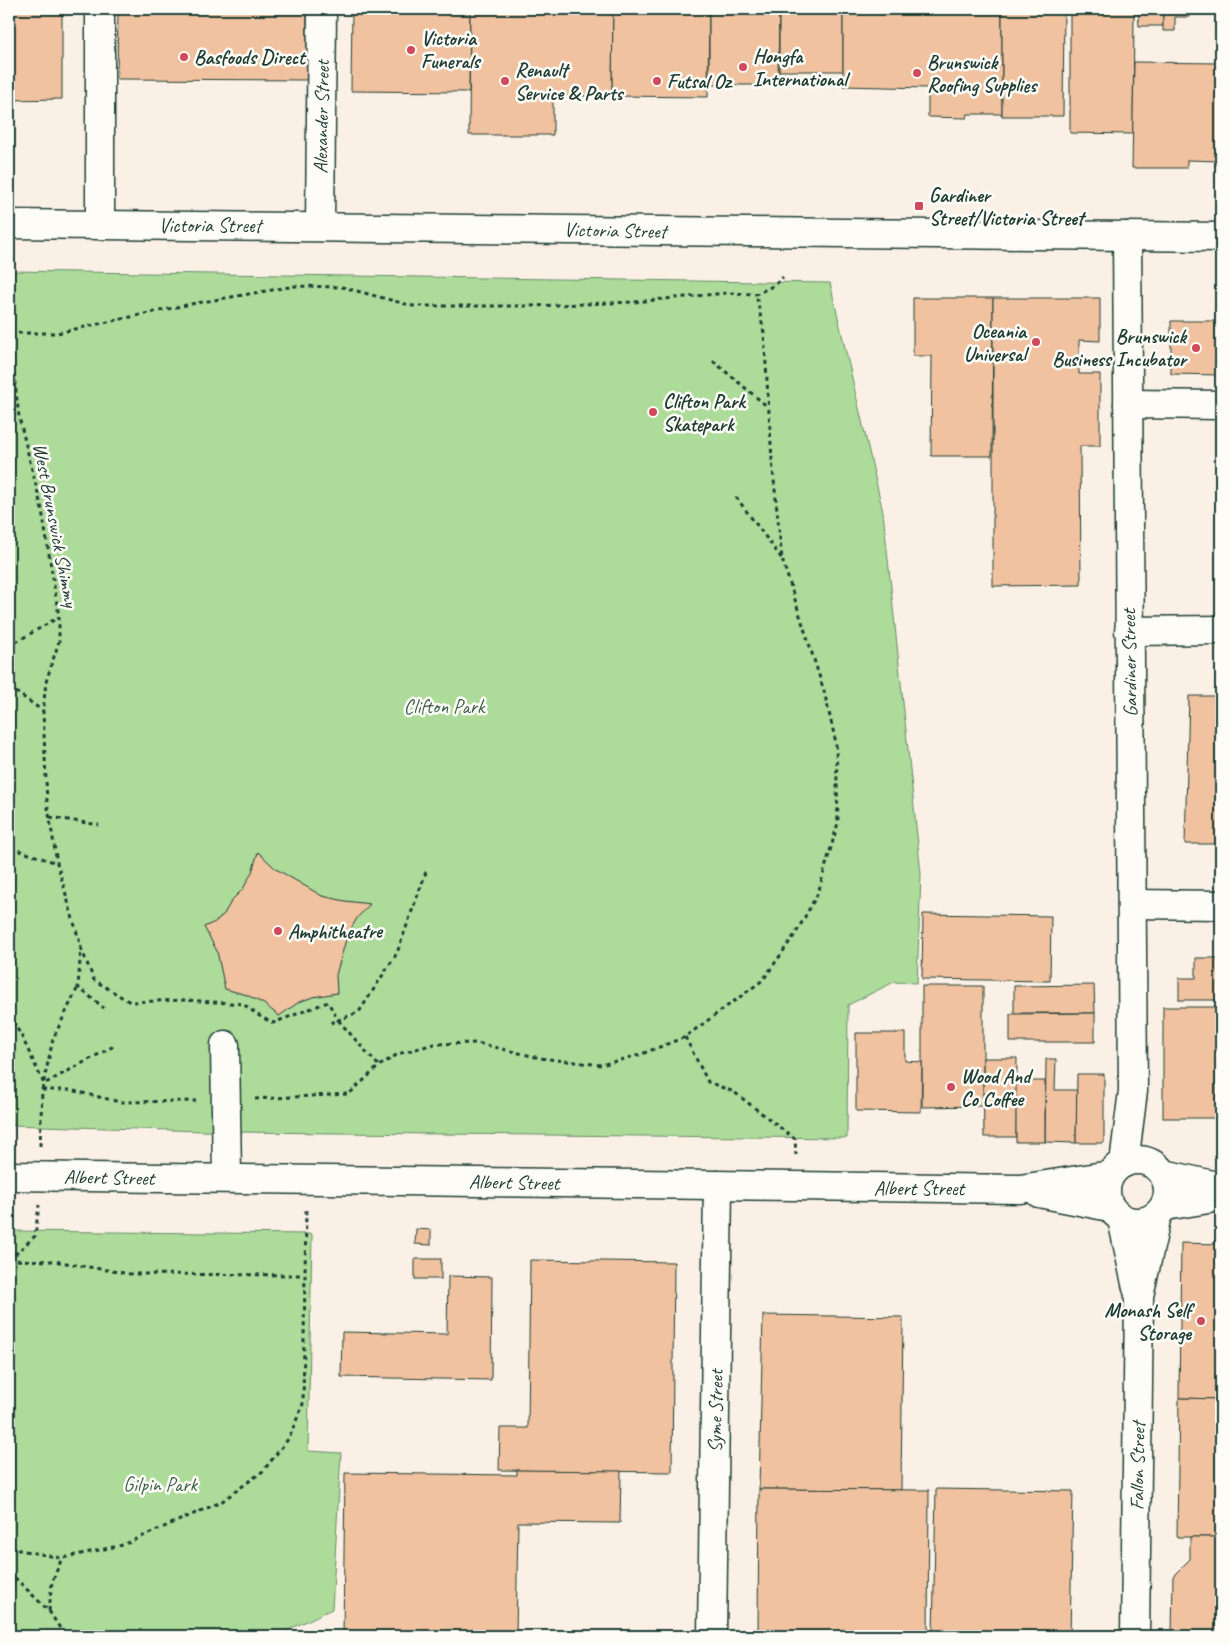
<svg xmlns="http://www.w3.org/2000/svg" width="1230" height="1645" viewBox="0 0 1230 1645" font-family="Caveat,sans-serif">
<rect width="100%" height="100%" fill="#faf0e5"/>
<filter id="ink" filterUnits="userSpaceOnUse"><feTurbulence type="fractalNoise" baseFrequency=".02" numOctaves="2"/><feDisplacementMap in="SourceGraphic" scale="10" xChannelSelector="R" yChannelSelector="G"/><feConvolveMatrix kernelMatrix="1 2 1 2 8 2 1 2 1" color-interpolation-filters="sRGB"/></filter>
<g filter="url(#ink)">
<!-- green -->
<g fill="#addb9a" stroke="#668c67">
<path d="M9,271L830,283L883,512L921,874L917,983L894,982L848,1005L847,1138L235,1132L9,1125Z"/>
<path d="M9,1231L312,1234L308,1451L341,1453L332,1609L275,1636H9Z"/>
</g>
<!-- building -->
<g fill="#f0c29f" stroke="#1f3d34">
<path d="M9,9H62V99L9,100Z"/>
<path d="M118,9H307V80L117,79Z"/>
<path d="M352,9H470L469,92L351,91Z"/>
<path d="M470,9H613L612,96H553V135H469Z"/>
<path d="M613,9H709L708,97L612,96Z"/>
<path d="M709,9H779L778,85H709Z"/>
<rect x="779" y="9" width="64" height="62"/>
<path d="M843,9H1002V114H968L967,118L930,117L928,116V88L843,86Z"/>
<path d="M1002,9H1064L1063,116H1002Z"/>
<path d="M1070,9H1134L1133,134L1070,133Z"/>
<path d="M1138,9H1163V26H1139Z"/>
<path d="M1163,9H1190L1189,17H1175V31H1163Z"/>
<path d="M1134,62L1220,63L1219,161L1187,160V168H1132Z"/>
<path d="M913,298H993L992,456H931L932,356H913Z"/>
<path d="M993,298H1100V341L1079,340V374H1100V446H1080L1081,585L993,586Z"/>
<path d="M1171,321H1221V375L1171,374Z"/>
<path d="M1189,696H1221V844H1185Z"/>
<path d="M258,852L276,869L322,896L345,901L370,904L357,918L347,936L336,975L337,993L313,997L299,1002L279,1016L264,1004L247,995L225,989L217,951L204,927L215,922L224,914L232,900L243,889L252,872Z"/>
<path d="M923,914L1051,916L1050,981L922,979Z"/>
<path d="M1196,958H1221V1000H1179V978H1196Z"/>
<path d="M1094,985L1095,1013H1014V986Z"/>
<path d="M922,986H983V1106L922,1107Z"/>
<rect x="1163" y="1007" width="54" height="111"/>
<path d="M1095,1013V1042H1010V1014Z"/>
<path d="M856,1033H905V1061L922,1062L921,1112L856,1111Z"/>
<path d="M983,1058H1017L1016,1137H984Z"/>
<path d="M1046,1059H1056L1055,1090H1077L1076,1143L1045,1142Z"/>
<path d="M1077,1074H1104V1143H1076Z"/>
<rect x="1016" y="1081" width="29" height="61"/>
<path d="M416,1229L431,1230V1245L415,1244Z"/>
<path d="M1181,1243L1221,1244V1399L1179,1398Z"/>
<rect x="415" y="1259" width="26" height="20"/>
<path d="M530,1260L674,1262L672,1472L499,1470L500,1428H528Z"/>
<path d="M448,1276L492,1277L491,1380L341,1377L342,1332L447,1334Z"/>
<path d="M763,1315L903,1317L901,1490L759,1489Z"/>
<path d="M1179,1398L1221,1399V1537H1177Z"/>
<path d="M517,1470L621,1471L620,1523L518,1522L516,1636H343L345,1473L517,1475Z"/>
<path d="M759,1489L929,1490L928,1636H758Z"/>
<path d="M936,1489L1073,1491L1070,1636H933Z"/>
<path d="M1190,1537H1221V1636H1172L1173,1576L1190,1559Z"/>
</g>
<g fill="none" stroke-linecap="round" stroke-linejoin="round">
<defs>
<g id="minor">
<path d="M100,9V225"/>
<path d="M9,224L1221,237"/>
<path d="M320,226L322,9"/>
<path d="M1128,404L1221,405"/>
<path d="M1129,631L1221,630"/>
<path d="M1133,904L1221,905"/>
<path d="M225,1045L227,1178"/>
<circle cx="1137" cy="1191" r="31"/>
<path d="M1124,1163L1133,1091L1127,236"/>
<path d="M1164,1174L1221,1187"/>
<path d="M9,1176L1020,1189L1110,1175"/>
<path d="M1039,1193L1110,1207"/>
<path d="M1165,1206L1221,1197"/>
<path d="M1122,1219L1137,1288"/>
<path d="M712,1636L718,1185"/>
<path d="M1135,1636L1139,1296L1157,1215"/>
</g>
</defs>
<!-- minor casing -->
<use href="#minor" stroke="#1f3d34" stroke-width="31"/>
<!-- path -->
<g stroke="#1f3d34" stroke-width="3" stroke-dasharray="4 4" stroke-linecap="butt">
<path d="M9,333L19,417L42,510L59,617V641L46,682L43,711L47,802L57,863L81,947L78,987L104,1008"/>
<path d="M10,333H57L191,304L295,286L342,287L413,306H531L634,302L727,293L756,294L775,285L783,277"/>
<path d="M713,361L768,407"/>
<path d="M736,497L782,559"/>
<path d="M9,646L59,617"/>
<path d="M9,687L43,711"/>
<path d="M50,817L99,825"/>
<path d="M11,848L57,863"/>
<path d="M81,948L94,980L130,1002L185,1000L243,1004L261,1017L273,1023L328,1002L338,1020L359,1012L397,953L427,869"/>
<path d="M9,1015L21,1035L44,1084L114,1046"/>
<path d="M331,1023L338,1020L379,1066"/>
<path d="M685,1037L708,1082L734,1092L795,1139L796,1155"/>
<path d="M42,1090H70L120,1102L196,1101"/>
<path d="M255,1099L349,1094L379,1066L398,1054L434,1044L477,1043L540,1058L601,1065L639,1055L685,1037L763,980L796,933L818,893L838,823L836,743L824,691L782,559L772,460L764,333L756,294"/>
<path d="M40,1146L42,1090L53,1039L78,987"/>
<path d="M9,1260L54,1261L130,1274L304,1275"/>
<path d="M9,1260L35,1236L39,1205"/>
<path d="M9,1548L62,1558L123,1545L221,1502L263,1471L289,1438L303,1404L306,1210"/>
<path d="M9,1572L49,1611L65,1636"/>
<path d="M49,1611L52,1582L62,1558"/>
</g>
<!-- minor -->
<use href="#minor" stroke="#fdfcf7" stroke-width="28"/>
</g>
</g>
<!-- markers -->
<g fill="#d1495b" stroke="#fdfcf7" stroke-width="2">
<circle cx="411" cy="50" r="5"/>
<circle cx="184" cy="57" r="5"/>
<circle cx="743" cy="67" r="5"/>
<circle cx="917" cy="73" r="5"/>
<circle cx="505" cy="81" r="5"/>
<circle cx="657" cy="81" r="5"/>
<rect x="914" y="201" width="10" height="10" rx="2.5"/>
<circle cx="1036" cy="342" r="5"/>
<circle cx="1196" cy="348" r="5"/>
<circle cx="653" cy="412" r="5"/>
<circle cx="278" cy="931" r="5"/>
<circle cx="951" cy="1087" r="5"/>
<circle cx="1201" cy="1321" r="5"/>
</g>
<g text-anchor="middle" stroke-width="5" stroke-linejoin="round" paint-order="stroke">
<!-- poi labels -->
<g font-size="20" font-weight="bold" fill="#1f3d34" stroke="#fdfcf7" text-anchor="start">
<text x="421" y="45">Victoria<tspan x="421" dy="23">Funerals</tspan></text>
<text x="753" y="63">Hongfa<tspan x="753" dy="23">International</tspan></text>
<text x="194" y="64">Basfoods Direct</text>
<text x="927" y="69">Brunswick<tspan x="927" dy="23">Roofing Supplies</tspan></text>
<text x="515" y="77">Renault<tspan x="515" dy="23">Service &amp; Parts</tspan></text>
<text x="667" y="88">Futsal Oz</text>
<text x="929" y="202">Gardiner<tspan x="929" dy="23">Street/Victoria Street</tspan></text>
<text x="1026" y="338" text-anchor="end">Oceania<tspan x="1026" dy="23">Universal</tspan></text>
<text x="1186" y="343" text-anchor="end">Brunswick<tspan x="1186" dy="23">Business Incubator</tspan></text>
<text x="663" y="408">Clifton Park<tspan x="663" dy="23">Skatepark</tspan></text>
<text x="288" y="938">Amphitheatre</text>
<text x="961" y="1083">Wood And<tspan x="961" dy="23">Co Coffee</tspan></text>
<text x="1191" y="1317" text-anchor="end">Monash Self<tspan x="1191" dy="23">Storage</tspan></text>
</g>
<!-- street labels -->
<g font-size="20" fill="#1f3d34" stroke="#fdfcf7">
<text transform="translate(321 117) rotate(-89)" y="7">Alexander Street</text>
<text x="210" y="232">Victoria Street</text>
<text transform="translate(615 230) rotate(1)" y="7">Victoria Street</text>
<text transform="translate(56 525) rotate(79)" y="7">West Brunswick Shimmy</text>
<text transform="translate(1129 663) rotate(-91)" y="7">Gardiner Street</text>
<text transform="translate(109 1177) rotate(1)" y="7">Albert Street</text>
<text transform="translate(514 1182) rotate(1)" y="7">Albert Street</text>
<text x="919" y="1195">Albert Street</text>
<text transform="translate(715 1411) rotate(-89)" y="7">Syme Street</text>
<text transform="translate(1137 1466) rotate(-89)" y="7">Fallon Street</text>
</g>
<!-- park labels -->
<g font-size="20" fill="#3b5d48" stroke="#fdfcf7">
<text x="444" y="713">Clifton Park</text>
<text x="160" y="1491">Gilpin Park</text>
</g>
</g>
<!-- margin -->
<rect width="1230" height="1645" fill="none" stroke="#fdfcf7" stroke-width="30"/>
<rect x="15" y="15" width="1200" height="1615" fill="none" stroke="#1f3d34" stroke-width="2" filter="url(#ink)"/>
</svg>
